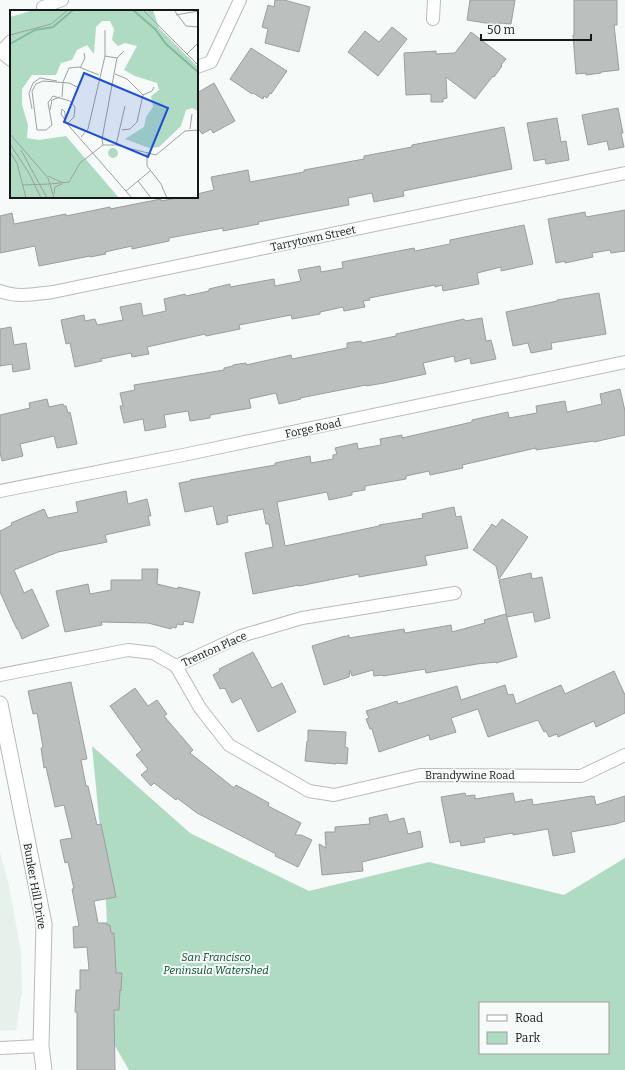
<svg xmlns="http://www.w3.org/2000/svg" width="625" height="1070" viewBox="0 0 625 1070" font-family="Bitter,serif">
<rect width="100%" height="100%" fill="#f6faf8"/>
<!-- built -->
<path fill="#e5f1ea" d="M0,852L9,886L21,952L22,992L16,1030L0,1031Z"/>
<!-- green -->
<path fill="#b0dbc3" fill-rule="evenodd" d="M92,746L190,833L309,891L429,862L564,895L625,858V1070H129L112,1041L105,880ZM480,1003H608V1053H480Z"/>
<!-- building -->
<g fill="#bbbfbd" stroke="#9b9e9c">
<path d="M275,0H284L310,7L299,52L265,43L268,29L262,27L268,5L274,7Z"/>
<path d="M470,0H515L511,24L499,23L498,25L467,20Z"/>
<path d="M574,0H617V25H614L619,70L601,72V73L586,75V73L576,74L573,35H574Z"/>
<path d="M392,27L407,39L378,76L348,52L365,31L379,42Z"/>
<path d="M471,32L506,59L501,65L502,66L494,77L493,76L475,99L446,77L447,98L443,99V102H431V94L406,95L404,53L436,51V54L455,53Z"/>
<path d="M251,48L287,71L271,94L270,93L267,98L264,96L263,99L253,93L252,94L230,79Z"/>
<path d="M214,83L235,121L213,133L211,129L202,134L197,126V93Z"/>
<path d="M618,108L623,133H621L624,147L609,150L607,141L588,145L582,115Z"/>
<path d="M557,118L561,142L566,141L569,160L546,164L545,159L534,161L527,123Z"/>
<path d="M504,127L512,169L403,191L404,196L374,202L372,193L348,198L349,205L258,222L259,224L223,231V228L169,238V241L132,249V246L105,252L106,254L90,257V256L39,266L35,246L0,253V216L12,213L14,224L66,214V216L110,207V209L161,199V201L182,197H197V194L214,190L211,177L248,170L250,182L304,172V170L364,159V156L412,147V145Z"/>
<path d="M625,210V251L611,253L610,250L592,253L593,257L565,263V261L556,263L548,219L585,212L586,217Z"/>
<path d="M524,225L533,264L501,271V267L477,273L479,284L443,291L442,285L435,287V285L369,298L370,300L363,301L365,307L344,311L343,307L320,312V314L292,319L291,315L239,325L240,329L206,336L205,334L147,347L149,354L132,357L131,353L101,359L102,361L75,367L70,343L66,344L61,320L84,315L85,321L95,319L97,325L123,320L120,307L141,303L143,316L166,311L164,299L185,294L186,296L209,291V289L230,284V287L274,279L275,286L301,281L298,270L320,266L321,272L343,268L342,262L414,248L415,251L450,244V240Z"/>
<path d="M599,293L606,334L551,343L552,349L531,353L528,343L513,346L506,312L557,301V300Z"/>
<path d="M482,318L486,341L491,340L496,359L471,364L470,358L455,362L454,356L423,363L426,374L384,383L366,386V385L300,398L301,399L279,404L276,393L249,399L251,408L210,415V418L190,421L188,411L164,415L166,427L145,431L143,419L124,423L120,406H123L120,393L135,390L134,385L224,370V368L233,366V365L246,363V365L291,355L292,359L347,348V343L361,341L362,343L396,336V334L464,319L465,321Z"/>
<path d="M11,327L14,345L26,343L30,369L13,372L12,364L0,366V329Z"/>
<path d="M620,389L625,411V435L594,442V441L536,450V448L462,465L463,468L430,475L429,471L406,476V479L365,486V490L352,492V495L329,500L327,492L277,502L285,546L379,526V525L423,518L422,514L454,507L456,517L461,516L468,548L425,556L427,565L359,577V574L299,586V585L253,594L245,553L273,547L269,524H266L263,509L227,516L228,522L217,525L213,506L185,512L179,483L190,481V480L275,465V463L310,456L311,463L333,459V455L337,454L335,448L357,443L358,449L381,445L380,439L402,435V438L472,422V420L508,412L509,418L537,413L536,406L565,401L567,412L602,404L600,394Z"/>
<path d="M47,399L49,407L63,404L64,406H66L68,413L70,412L77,444L57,448L54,436L20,444L23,456L2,461L0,453V415L30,408L29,403Z"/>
<path d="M126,491L128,504L147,499L151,516H148L150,525L105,535L107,542L58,552L14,570L24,593L32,589L49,626L22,639L18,629H17L14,623L0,592V531L12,525L11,523L44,509L48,518L78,512L76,502Z"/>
<path d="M502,519L528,537L499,579L496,566L473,550L492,524L496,527Z"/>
<path d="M142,569H158L157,584L178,589V587L200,592L193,623L184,621L183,625L177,624L176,628L172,627L171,629L148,623L101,622L102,625L65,632L56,591L88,584L90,594L111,590V580H142Z"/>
<path d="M531,573L532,579L542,577L550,618L535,622L533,612L507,617L499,580Z"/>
<path d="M506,614L517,657L496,663V662L477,664L426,673L425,669L383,676V675L374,676L373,670L352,676L350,670L349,677L324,685L312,646L345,636V637L349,635V638L404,629L405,633L451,625L452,632L485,623L484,620Z"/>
<path d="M253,652L272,688L282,683L296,712L258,732L241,698L232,703L225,688L224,689L223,688L220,689L213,675L220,671L219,669Z"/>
<path d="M614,671L625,695V713L596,727L594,721L558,737L557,734L549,737L546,731L544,732L538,720L488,737L478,709L451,718L456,732L430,740L429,735L379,752L372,729H370L366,719L369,718L366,711L376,708L397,701L398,704L457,686L461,700L505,685L508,695L513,694L516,704L561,685L565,694Z"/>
<path d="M71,682L87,759L81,760L86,786H88L97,825L101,824L116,897L94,901L98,923H107V925H110L111,933H114L116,973H122L121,991L120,990L119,1010H114L115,1070H77V1012H75L76,990H80V970H89L87,947L74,948L73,927L79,926L72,889H74L68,862L65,863L60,840L72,838L64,805L55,807L46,767L44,768L41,748L43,747L37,713L33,714L28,691Z"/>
<path d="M135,688L148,706L157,700L167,714L164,716L193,750L190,753L234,788L236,785L269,803L268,806L301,823L295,835H301L312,840L298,867L275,856L276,854L197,813L177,798L176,800L154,783L151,786L141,775L148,769L136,755L142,750L110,706Z"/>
<path d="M308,730L346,732L345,747L348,748L347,764L336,763V764L305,761L307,741H308Z"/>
<path d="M465,793L466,796L475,795V799L513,793L515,802L532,799L533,805L592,796V797L594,796L596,805L625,796V821L616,824L571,832L575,852L553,856L548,829L513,835V833L484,838L485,842L461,846L460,841L450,843L441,797Z"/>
<path d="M387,814L389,822L404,818L408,834L420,831L423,847L362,862L363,871L322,875L319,844L326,848L325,832H335V827L370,824L369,818Z"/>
</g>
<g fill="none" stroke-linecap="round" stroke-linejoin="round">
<defs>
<g id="minor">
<path d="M43,7L62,0"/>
<path d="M433,19L434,0"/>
<path d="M1,52L11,60"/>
<path d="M0,53L11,41"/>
<path d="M197,67L211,62L240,0"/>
<path d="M0,291C17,298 35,294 53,292L625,173"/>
<path d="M0,491L188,454L625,362"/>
<path d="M176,666L200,708L229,745L309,791L334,795L420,775L581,776L625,755"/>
<path d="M0,675L128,650L153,653L176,666L241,636L302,618L455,593"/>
<path d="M0,1048L41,1046"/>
</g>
<path id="tertiary" d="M0,704L44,924L41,1046L44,1070"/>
</defs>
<!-- minor casing -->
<use href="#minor" stroke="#b8bbb9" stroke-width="14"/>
<!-- tertiary casing -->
<use href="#tertiary" stroke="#b8bbb9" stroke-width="17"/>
<!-- minor -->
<use href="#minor" stroke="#fff" stroke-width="12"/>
<!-- tertiary -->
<use href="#tertiary" stroke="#fff" stroke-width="15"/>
</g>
<g text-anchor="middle" stroke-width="4" stroke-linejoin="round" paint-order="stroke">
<!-- street labels -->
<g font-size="11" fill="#161817" stroke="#f6faf8">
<text transform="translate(313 238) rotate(-12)" y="4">Tarrytown Street</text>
<text transform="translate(313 428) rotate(-12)" y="4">Forge Road</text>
<text transform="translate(214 649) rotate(-24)" y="4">Trenton Place</text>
<text x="470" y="779">Brandywine Road</text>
<text transform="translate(35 886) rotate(80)" y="4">Bunker Hill Drive</text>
</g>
<!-- park labels -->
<g font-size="11" font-style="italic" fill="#004a2f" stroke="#f6faf8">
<text x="216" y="961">San Francisco<tspan x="216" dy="13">Peninsula Watershed</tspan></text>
</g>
</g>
<!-- overview -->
<g transform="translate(10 10)">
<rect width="188" height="188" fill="#f6faf8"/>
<path d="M24,0H143L149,18L188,57V101L182,98L176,100L171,116L149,137L139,138L115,129L134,117L136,107L143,97L141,86L149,80L147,73L125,66L114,60L127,36L115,33L108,36L102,30L104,19L100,11H92L86,17L84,44L77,35L67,40L62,50L51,53L46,65H22L12,79V95L18,115L17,128L29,130L56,126L109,188H0V7ZM98 143a5 5 0 1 1 10 0a5 5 0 1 1-10 0Z" fill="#b0dbc3"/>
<path fill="none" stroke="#84bb9e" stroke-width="2" d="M123,0L145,19L156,34L188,62M0,34L25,20L43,17L63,0"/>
<path fill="none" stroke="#9ca09e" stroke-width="1" d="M133,0L188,55M164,0L176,16L188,17M166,5L188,1M0,25L41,14L58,0M177,44L188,33M95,46L107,48L114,41M70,58L75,48L74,43M105,64L117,69L133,85L127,112L120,119L112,120M133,85L142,81L144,77M52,87L53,72L59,58L69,57L89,65M22,99L19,83L23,73L30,68L47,71M40,100L42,90L50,87M55,109V102L52,99L51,104L59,116L122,188M58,113L64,107L65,97L60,91L43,86L38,93L42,115L36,120H27L22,81L26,74L33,71L59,73L69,78M180,119L182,104M0,124L38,168L44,188M71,127L78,119L95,46V20M0,134L19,163L31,188M93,135L92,129L107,48M106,135L115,96M11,140L37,188M0,142L7,153L16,188M137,143V156L151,174L157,188M38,166L53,173M128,171L141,188M40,174L59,172L70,153L93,135H106L146,145L175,121L188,120M13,175L39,174M116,181L140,161M44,184L45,177L52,174"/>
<path fill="#1d4ed8" fill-opacity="0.15" stroke="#1d4ed8" stroke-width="2" d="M74,63L158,98L138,147L54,112Z"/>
<rect width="188" height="188" fill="none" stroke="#161817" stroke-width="2"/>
</g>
<!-- legend -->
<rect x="479" y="1002" width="130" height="52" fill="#f6faf8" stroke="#9ca09e"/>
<rect x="487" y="1015" width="20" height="6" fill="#ffffff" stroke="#9ca09e"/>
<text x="515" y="1022" font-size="12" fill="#161817">Road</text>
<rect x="487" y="1032" width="20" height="12" fill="#b0dbc3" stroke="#9ca09e"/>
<text x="515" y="1042" font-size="12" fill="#161817">Park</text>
<!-- scale -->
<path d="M481 34v6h110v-6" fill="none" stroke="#161817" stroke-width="2"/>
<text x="487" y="34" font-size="12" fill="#161817" stroke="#f6faf8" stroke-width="3" paint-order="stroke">50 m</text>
</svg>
